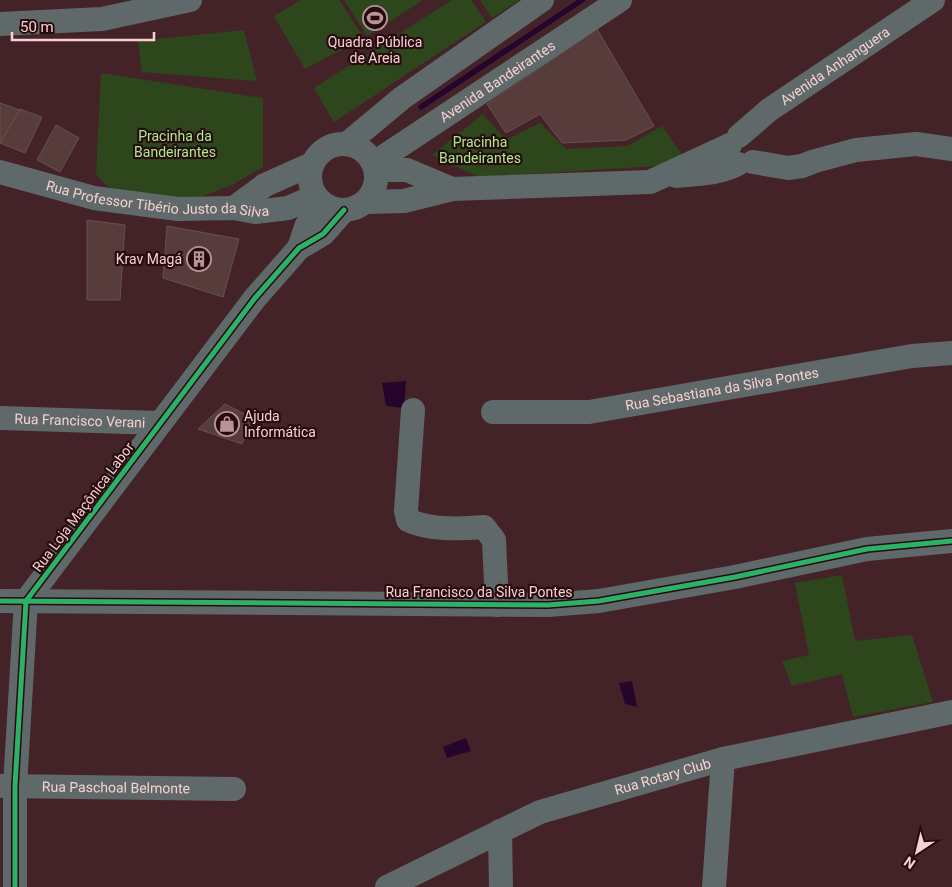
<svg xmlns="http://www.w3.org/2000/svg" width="952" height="887" viewBox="0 0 952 887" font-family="Roboto,sans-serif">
<rect width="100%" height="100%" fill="#442328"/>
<!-- green -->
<g fill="#2e461c">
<path d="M301,0H339L364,38L305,69L274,16Z"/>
<path d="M344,0H423L367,36Z"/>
<path d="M452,0H471L486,22L334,122L314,88Z"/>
<path d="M480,0H519L492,18Z"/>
<path d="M244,30L257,81L142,72L138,41Z"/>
<path d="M101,73L263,98V167L234,184L180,205L114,190L104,183L96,174Z"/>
<path d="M483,114L506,140L540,123L566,149L628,146L662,126L686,160L657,166L478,177L432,155Z"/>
<path d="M842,575L855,641L912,635L933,702L853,717L842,674L792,686L782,661L809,655L795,583Z"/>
</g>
<!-- water -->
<g fill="#25052c">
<path d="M406,381L404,408L386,406L382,383Z"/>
<path d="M632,681L637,707L625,704L619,683Z"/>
<path d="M466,738L471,751L447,758L443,747Z"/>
</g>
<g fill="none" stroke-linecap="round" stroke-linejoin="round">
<!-- stream -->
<path stroke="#25052c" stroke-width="5.5" d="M421,107L582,0"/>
</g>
<!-- building -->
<g fill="#563c3a" stroke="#6c4e4e">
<path d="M597,29L654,126L626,140L562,143L540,114L506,133L487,104Z"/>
<path d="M0,103L20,110L0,143Z"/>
<path d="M20,109L42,117L25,153L0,143Z"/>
<path d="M56,125L79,138L60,172L37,160Z"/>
<path d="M87,220L125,225L120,300H87Z"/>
<path d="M167,226L239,239L223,297L163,278Z"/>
<path d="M225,404L252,418L242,444L198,429Z"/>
</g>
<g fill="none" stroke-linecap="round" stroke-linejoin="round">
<!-- minor -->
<g stroke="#606969" stroke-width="24">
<path d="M0,24L102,19L190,0"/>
<path id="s1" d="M739,136L769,110L933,0"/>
<path d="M348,143L402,98L542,0"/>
<circle cx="343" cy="177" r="33"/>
<path d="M753,162L788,168L802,166L815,161L856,150L916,144L952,149"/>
<path id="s2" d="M374,163L620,0"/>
<path d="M377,170H407L452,189"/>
<path id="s3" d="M0,172L94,198L178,209L234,208L255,212L272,210L288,208L316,196"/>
<path d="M676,176C698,174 719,174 738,164"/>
<path d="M366,202L404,201L452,189L650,182L730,145"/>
<path d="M234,208L265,185L312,164"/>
<path d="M299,248L306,227L319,200"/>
<path d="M413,410L406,511L408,520C428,530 462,529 484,527L494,540L497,605"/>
<path id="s4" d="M493,412H589L912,356L952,353"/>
<path id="s5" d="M0,418L160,423"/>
<path d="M0,601L548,605L599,601L735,577L867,549L952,541"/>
<path id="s6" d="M0,786L234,789"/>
<path d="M500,831L501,887"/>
<path d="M15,887V786L26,601L255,298L299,248L323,234L344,210"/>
<path id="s7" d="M387,887L540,812L723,759L952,712"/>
<path d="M714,887L723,759"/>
</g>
<defs>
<g id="cycleway">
<path d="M0,601L548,605L599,601L735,577L867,549L952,541"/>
<path d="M15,887V786L26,601L255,298L299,248L323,234L344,210"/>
</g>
</defs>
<!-- cycleway casing -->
<use href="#cycleway" stroke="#270c0f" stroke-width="8"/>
<!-- cycleway -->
<use href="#cycleway" stroke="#2db169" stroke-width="5"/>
</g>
<!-- icons -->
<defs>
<symbol id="stadium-ring" viewBox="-11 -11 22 22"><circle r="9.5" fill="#270c0f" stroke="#b99396" stroke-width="1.5"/><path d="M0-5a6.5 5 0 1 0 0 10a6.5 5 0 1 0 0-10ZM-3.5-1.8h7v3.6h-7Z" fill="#b99396"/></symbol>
<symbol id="building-ring" viewBox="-11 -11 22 22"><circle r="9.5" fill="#270c0f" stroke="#b99396" stroke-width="1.5"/><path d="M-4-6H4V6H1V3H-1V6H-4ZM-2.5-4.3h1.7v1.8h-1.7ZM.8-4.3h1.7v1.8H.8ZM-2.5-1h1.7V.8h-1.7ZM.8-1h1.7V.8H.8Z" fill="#b99396"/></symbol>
<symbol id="shop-ring" viewBox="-11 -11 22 22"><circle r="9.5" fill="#270c0f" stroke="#b99396" stroke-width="1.5"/><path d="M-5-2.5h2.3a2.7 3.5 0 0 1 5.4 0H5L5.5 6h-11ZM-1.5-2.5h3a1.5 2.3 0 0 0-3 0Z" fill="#b99396"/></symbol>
</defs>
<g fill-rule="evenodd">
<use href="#stadium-ring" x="361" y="4" width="28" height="28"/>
<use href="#building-ring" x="185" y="245" width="28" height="28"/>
<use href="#shop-ring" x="213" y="410" width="28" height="28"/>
</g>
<g text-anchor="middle" stroke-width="4.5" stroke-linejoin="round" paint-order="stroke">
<!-- poi labels -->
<g font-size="14" fill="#f8d0d1" stroke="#270c0f">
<text x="375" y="47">Quadra Pública<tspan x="375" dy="16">de Areia</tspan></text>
<text x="182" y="264" text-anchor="end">Krav Magá</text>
<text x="244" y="421" text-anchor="start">Ajuda<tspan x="244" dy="16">Informática</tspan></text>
</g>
<!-- street labels -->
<g font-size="14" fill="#f8d0d1" stroke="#270c0f">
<text dy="5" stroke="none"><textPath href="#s1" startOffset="119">Avenida Anhanguera</textPath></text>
<text dy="5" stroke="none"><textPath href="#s2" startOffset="148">Avenida Bandeirantes</textPath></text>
<text dy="5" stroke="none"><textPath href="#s3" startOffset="161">Rua Professor Tibério Justo da Silva</textPath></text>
<text dy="5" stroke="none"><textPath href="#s4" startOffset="231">Rua Sebastiana da Silva Pontes</textPath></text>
<text dy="5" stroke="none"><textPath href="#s5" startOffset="80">Rua Francisco Verani</textPath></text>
<text transform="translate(83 507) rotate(-53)" y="5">Rua Loja Maçônica Labor</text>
<text x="479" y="597">Rua Francisco da Silva Pontes</text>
<text dy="5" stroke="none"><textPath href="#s7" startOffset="298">Rua Rotary Club</textPath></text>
<text dy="5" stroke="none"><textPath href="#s6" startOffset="116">Rua Paschoal Belmonte</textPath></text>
</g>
<!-- park labels -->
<g font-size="14" fill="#aaea8e" stroke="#270c0f">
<text x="175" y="141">Pracinha da<tspan x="175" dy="16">Bandeirantes</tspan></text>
<text x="480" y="147">Pracinha<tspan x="480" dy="16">Bandeirantes</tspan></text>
</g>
</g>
<!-- north arrow -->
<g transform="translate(917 852) rotate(215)" stroke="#270c0f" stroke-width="4" paint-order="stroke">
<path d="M0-4L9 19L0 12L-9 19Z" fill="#f8d0d1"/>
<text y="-8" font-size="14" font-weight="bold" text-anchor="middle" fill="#f8d0d1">N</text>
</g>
<!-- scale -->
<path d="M12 32v8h142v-8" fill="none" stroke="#f8d0d1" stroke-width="2.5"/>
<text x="20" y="32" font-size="15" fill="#f8d0d1" stroke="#270c0f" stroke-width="4" paint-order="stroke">50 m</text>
</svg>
